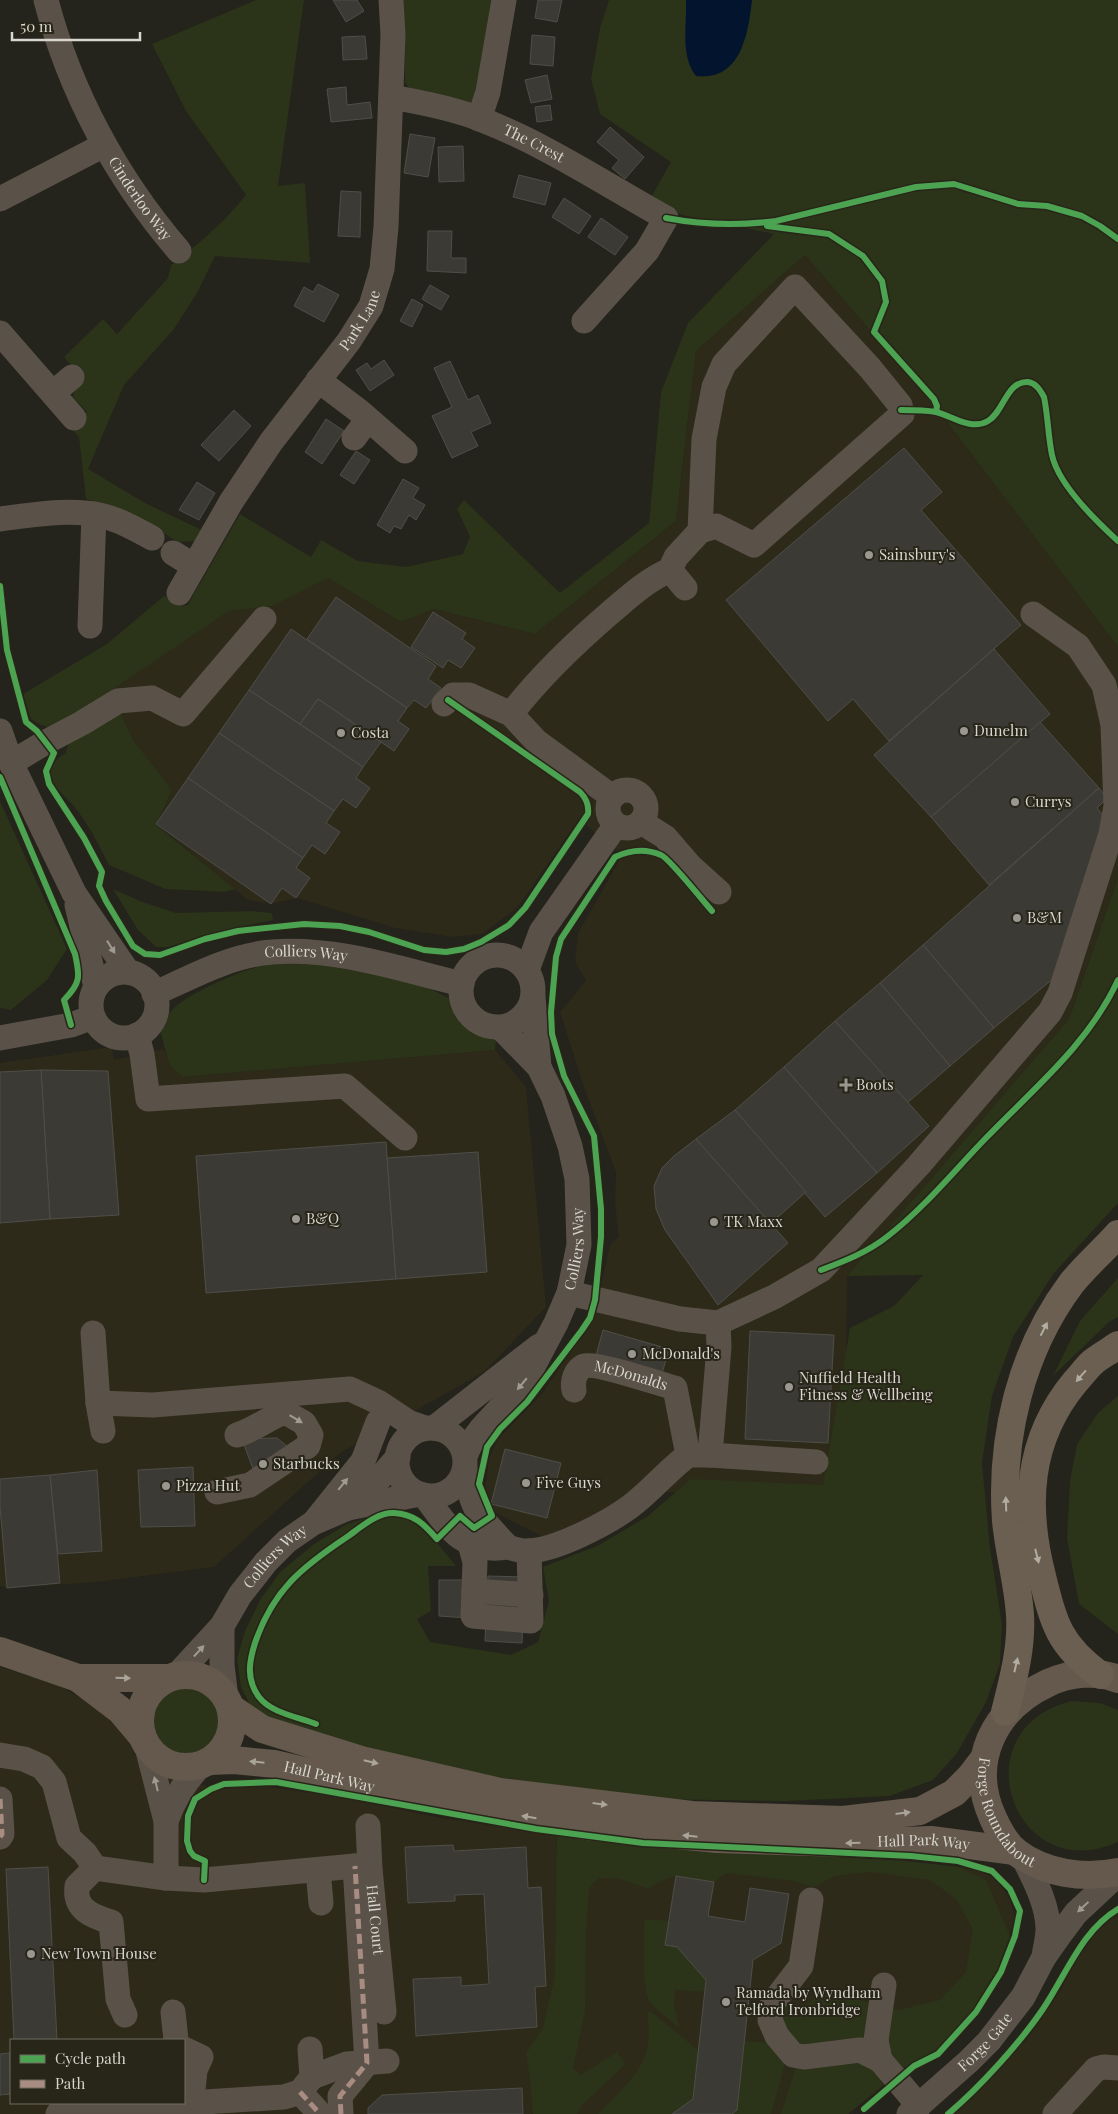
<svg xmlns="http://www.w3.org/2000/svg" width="1118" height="2114" viewBox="0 0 1118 2114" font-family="'Playfair Display',serif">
<rect width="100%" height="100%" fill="#24231c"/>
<!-- built -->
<g fill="#2e2a19" fill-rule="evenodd">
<path d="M805,255L932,402L1118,647V878L1069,1019L847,1276L845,1508L647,1490L549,1540L496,1513L489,1505L485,1491L489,1458L498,1439L541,1395L594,1318L610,1245L619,1237L615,1201L616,1172L585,1090L560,1012L586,981L575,961L578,933L622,856L579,819L517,908L482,934L453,937L395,928L297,898L271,904L248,900L156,824L172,790L134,741L117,706L113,688L229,611L273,606L328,578L401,622L434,609L535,634L676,521L696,351Z"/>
<path d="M112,1047L114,1060L164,1049L169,1064L182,1077L495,1050L526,1087L546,1307L484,1372L340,1453L214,1567L97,1582L7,1588L0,1586V1063Z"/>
<path d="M0,1667L57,1685L101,1709L129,1742L139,1762L170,1779L222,1789L248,1786L269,1787L340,1797L441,1818L557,1835L729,1851L906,1861L959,1867L980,1871L996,1879L1010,1899L1015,1917L998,1970L973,2012L937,2049L902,2069L848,2114H0ZM11,2040H184V2103H11Z"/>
<path d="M1118,1915V2114H952L1027,2039L1061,1989L1086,1943L1106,1923Z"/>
</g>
<!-- green -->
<g fill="#2b3319">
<path d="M256,0H304L278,186L305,183L310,263L215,256L197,293L174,329L124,385L88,469L145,503L204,531L197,541L178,542L131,513L86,499L79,437L69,426L87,412L73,397L74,387L83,379L64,357L103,319L117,334L168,278L171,265C199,244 224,222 246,195L186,111L152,44Z"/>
<path d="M404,0H500L477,107L415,97L405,82Z"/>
<path d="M609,0H1118V647L932,402L805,255L696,351L676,521L535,634L434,609L401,622L328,578L273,606L229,611L54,729L41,725L31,719L23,694L107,644L164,596L187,606L240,514L311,557L321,540L358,561L406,567L463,554L470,537L457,509L464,500L560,593L649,523L661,392L688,323L774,234L682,215L650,199L671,162L600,114L591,79L600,28Z"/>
<path d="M117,706L134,741L172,790L156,825L235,889L225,892L165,889L109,865C97,842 86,818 67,799C61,793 51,783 51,774C50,764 59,757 66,753C68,730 100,718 117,706Z"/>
<path d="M0,801L67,949L47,980L11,1010L0,1008Z"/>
<path d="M1118,878V1203L1054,1273L1013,1337L992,1396L982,1463L990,1548L1002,1624L1000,1664L986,1702L957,1753L933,1780L890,1796L787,1801L649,1799L469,1773L302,1731L268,1719L251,1707L241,1687L237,1659L245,1631L260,1600L280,1572L314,1544L347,1524L382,1513L410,1519L438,1544L456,1566H428L431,1611L417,1619L430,1642L511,1655L538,1642L549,1601L543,1567L599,1545L648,1516L691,1479L823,1485L850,1328L894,1306L923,1275L847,1276L1069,1019Z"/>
<path d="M113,889L140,901L176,913L252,911L272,913L273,920L229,929L168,947H156L138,930Z"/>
<path d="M277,962L353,965L427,987L450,999L472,1023L496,1039L495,1050L182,1077L169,1064L160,1030C163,1025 166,1018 169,1013C186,992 250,966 277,962Z"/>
<path d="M1118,1278V1317L1109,1322L1053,1376L1080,1321Z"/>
<path d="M1118,1396V1634L1079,1604L1067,1538L1070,1481L1077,1444L1098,1413Z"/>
<circle cx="186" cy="1721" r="33"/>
<path d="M1072,1701L1100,1703L1118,1710V1842C1013,1889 958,1728 1072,1701Z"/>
<path d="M557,1835L729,1851L906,1861L959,1867L986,1880L1010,1936L998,1970L973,2012L937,2049L902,2069C879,2050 885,2034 889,2008L898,2010L940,2000L966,1972L973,1929L956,1899L930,1880L871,1872L834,1876L814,1887L792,1881L727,1873L714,1882C685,1877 673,1870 649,1889L620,1879L599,1878L589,1887L586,1932L585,2011L573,2068L581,2075L617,2052L626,2064L583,2104L577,2114H533L531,2086L526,2053L543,2028L555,1976Z"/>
<path d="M645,1919L669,1921L665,1945L677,1947L706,1980L705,1992L675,1990L674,2007L680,2028C670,2020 658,2011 650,2002C642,1992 643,1932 645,1919Z"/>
<path d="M821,1991L876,2004L873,2033L861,2042L844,2039L809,2045L799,2044L781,2023L785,1999L801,2011Z"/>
<path d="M650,2011L698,2050L693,2099L672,2114H598C629,2081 656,2065 647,2014Z"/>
<path d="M745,2041L772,2043L787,2057L771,2114H732L737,2110Z"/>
<path d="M865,2058L884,2085L848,2114H781L797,2064Z"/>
</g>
<!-- water -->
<path fill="#03152e" d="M686,0H752C748,35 741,81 696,76C680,56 687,24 686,0Z"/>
<!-- building -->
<g fill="#3b3a34" stroke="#4f4e49">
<path d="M333,0H357L364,11L346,22Z"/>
<path d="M538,0H562L557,22L535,18Z"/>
<path d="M532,35L555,37L553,66L530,64Z"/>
<path d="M365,36L367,59L343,60L342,37Z"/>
<path d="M547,75L552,99L531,103L525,80Z"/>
<path d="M346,87L347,105L370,102L372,118L331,122L327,89Z"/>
<path d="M550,105L552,120L537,122L535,107Z"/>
<path d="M610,127L644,157L625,179L612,168L619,160L597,142Z"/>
<path d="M410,134L435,138L428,177L404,173Z"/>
<path d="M463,146L464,181L439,182L438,147Z"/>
<path d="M519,175L551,183L545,205L513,197Z"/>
<path d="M341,191L361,192L360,237L338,236Z"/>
<path d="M564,198L591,216L579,234L552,217Z"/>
<path d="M601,218L628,237L615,255L588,237Z"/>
<path d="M428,231H452L451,258H466V273L427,271Z"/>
<path d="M318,284L339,295L324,322L294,306L304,287L313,292Z"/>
<path d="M430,285L449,296L441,310L422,299Z"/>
<path d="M412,299L423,305L412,327L400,321Z"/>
<path d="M384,360L394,375L370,391L356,370L367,363L371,369Z"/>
<path d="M450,361L468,400L478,395L491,423L471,432L478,446L452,458L432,416L452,407L434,368Z"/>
<path d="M234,410L251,426L219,461L201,445Z"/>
<path d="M326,419L344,431L322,464L305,452Z"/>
<path d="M904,448L942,492L921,510L1021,625L889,741L853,699L828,721L726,600Z"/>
<path d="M356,451L370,460L354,484L340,475Z"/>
<path d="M403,479L419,488L413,498L425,505L416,520L409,515L401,529L394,526L390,533L377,525Z"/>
<path d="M197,482L215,493L199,520L179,510Z"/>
<path d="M336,597L436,666L428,679L441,688L426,708L414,700L407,708L307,639Z"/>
<path d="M433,612L466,633L462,639L475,648L461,668L448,660L443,668L411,647Z"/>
<path d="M291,629L407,708L398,721L409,729L394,751L318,699L300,724L249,690Z"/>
<path d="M994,649L1050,714L931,817L874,755Z"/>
<path d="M249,690L363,767L356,778L370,788L356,808L343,799L334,811L219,733Z"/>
<path d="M318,699L381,742L363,767L300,724Z"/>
<path d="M1040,722L1099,788L989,885L931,817Z"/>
<path d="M219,733L334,811L326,823L340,832L325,854L312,845L303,858L188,778Z"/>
<path d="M188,778L303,858L296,868L310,878L296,898L282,888L271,904L156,824Z"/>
<path d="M1099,788L1107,798L1097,808L1111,825L1061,972L994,1028L923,945Z"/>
<path d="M923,945L994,1028L950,1066L880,983Z"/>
<path d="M880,983L950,1066L907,1103L835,1021Z"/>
<path d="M835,1021L929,1126L877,1173L784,1067Z"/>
<path d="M784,1067L877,1173L825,1217L735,1110Z"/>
<path d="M41,1070L108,1071L119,1215L50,1219Z"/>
<path d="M41,1070L50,1219L0,1223V1072Z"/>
<path d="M735,1110L806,1192L770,1224L696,1139Z"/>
<path d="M696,1139L788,1243L718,1305L665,1230L656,1209L654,1186L662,1168L674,1156Z"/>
<path d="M386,1142L396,1279L206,1293L196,1156Z"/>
<path d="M478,1152L487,1272L396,1279L387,1158Z"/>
<path d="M603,1330L669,1349L661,1377L595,1359Z"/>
<path d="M750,1331L834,1335L828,1443L745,1439Z"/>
<path d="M277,1438L294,1452L256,1477L242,1439Z"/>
<path d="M505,1449L561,1463L547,1518L491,1504Z"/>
<path d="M193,1467L195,1526L141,1527L138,1470Z"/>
<path d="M97,1470L102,1551L58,1554L50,1475Z"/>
<path d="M50,1475L60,1583L7,1588L0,1507V1479Z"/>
<path d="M488,1576L525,1577L522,1643L485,1641Z"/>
<path d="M439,1580H468V1618L439,1616Z"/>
<path d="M453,1845L454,1851L526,1847L528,1888L541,1887L546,1986L535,1987L537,2027L416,2036L413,1979L461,1977V1986L489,1984L484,1894L455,1895V1901L408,1903L405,1847Z"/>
<path d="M48,1867L57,2040H14L6,1869Z"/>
<path d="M676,1876L714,1882L708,1916L745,1922L750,1888L789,1894L781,1943L753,1960L737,2110L732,2114H672L693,2099L706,1980L677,1947L665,1945Z"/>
<path d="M10,2053L11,2094L0,2095V2054Z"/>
<path d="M522,2088L523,2114H368V2108L382,2095Z"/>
</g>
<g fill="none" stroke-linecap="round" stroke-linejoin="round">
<!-- minor -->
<g stroke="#5a5248" stroke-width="25">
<path id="s1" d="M46,0C70,92 117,179 179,251"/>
<path id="s2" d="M391,97C420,102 452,108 480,119C545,144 605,184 666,218L647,251L584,321"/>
<path d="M479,119L488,92L504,0"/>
<path d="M0,199L104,145"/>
<path d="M0,333L74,418"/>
<path d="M318,380L359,411L405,451"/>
<path d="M53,393L72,377"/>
<path d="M354,438L368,419"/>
<path d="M0,519C33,515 71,508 103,516C121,520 137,530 152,538"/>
<path d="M173,553L194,566"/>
<path d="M670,570L685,588"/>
<path id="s3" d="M179,593L231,502L271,442L349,341L371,306L382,269L386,227L393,34L391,0"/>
<path d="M90,626L94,514"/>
<path d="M444,704L453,695H469L511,714L536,741L611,796"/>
<path d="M511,714C540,676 575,643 611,612C630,596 647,580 670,570L676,557L700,531L704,439L714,387L724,364L795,287L870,368L900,405L902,414L754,545L716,526L700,531"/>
<path d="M0,731L11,763L74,893L128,972"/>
<path d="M11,763L46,742L82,723L118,701L152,698L183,714L264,619"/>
<circle cx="627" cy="809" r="19"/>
<path d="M641,822L665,837L690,866L719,892"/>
<path d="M77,905L96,987"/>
<circle cx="497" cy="991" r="36"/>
<path d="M527,970L541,932L616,825"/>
<circle cx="124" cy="1005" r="33"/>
<path id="s4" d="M154,994C191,977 231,955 272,952C337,947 399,969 462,984"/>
<path d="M533,997L539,1067"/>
<path d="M137,1035L142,1054L148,1099L345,1086L405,1138"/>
<path d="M0,1038L71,1025L93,1017"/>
<path d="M569,1293L680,1319L718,1323L774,1297L821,1270L918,1166L1050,1012L1060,993L1111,834L1116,806L1113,725L1104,685L1078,646L1033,614"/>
<path d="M93,1333L98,1403L103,1431"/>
<path id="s5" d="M574,1390C572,1382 575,1370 584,1366C596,1362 660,1384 675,1388L688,1455"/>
<path d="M98,1403L153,1405L350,1389L378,1402L408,1422L425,1428"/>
<path d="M434,1428L539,1346"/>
<circle cx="431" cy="1462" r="34"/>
<path d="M710,1455L816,1462"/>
<path id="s6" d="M465,1456L472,1441L481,1429L526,1380L556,1323L569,1293L579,1245L577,1179L570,1146L553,1096L539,1067L501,1028"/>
<path d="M217,1492L250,1485L308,1446L311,1435L304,1423L285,1412C268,1418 254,1430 237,1435"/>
<path d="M424,1495C447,1526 464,1555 508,1547C480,1518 471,1510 465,1469"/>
<path d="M348,1508L378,1480L398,1457"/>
<path d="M315,1521L363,1461L378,1422"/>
<path d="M470,1544L475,1562L473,1616L531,1621L529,1551"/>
<path d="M508,1547C514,1549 520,1551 527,1551C555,1551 608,1523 631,1506C651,1491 667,1471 688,1455H710L719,1347L718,1323"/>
<path d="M474,1591L531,1595"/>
<path d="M222,1626V1665L226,1698"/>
<path id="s7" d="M176,1676L222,1626L240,1595L266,1562L287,1541L313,1523L348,1508L420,1494"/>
<path d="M147,1747L166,1821V1878"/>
<path d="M0,1755L24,1759L42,1767L54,1782L69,1838L85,1853L95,1868"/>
<path d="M0,1799L2,1834L0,1837"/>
<path d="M166,1821C174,1799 184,1782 201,1765"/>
<path id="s8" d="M368,1826L370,1869L384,2012"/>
<path d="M1022,1855C1033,1877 1048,1904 1048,1929C1048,1938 1045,1948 1044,1957"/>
<path d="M318,1870L321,1903"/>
<path d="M811,1900L801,1966L772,2004L770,2020L777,2036L793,2055L804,2057L860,2050L880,2060L919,2106"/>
<path d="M173,2012L176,2040"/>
<path d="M125,2015L118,1999L111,1922C91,1916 74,1909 77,1886L95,1868L166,1878L204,1880L355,1866L370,1869"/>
<path d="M184,2049L201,2057L195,2070L193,2090L184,2104"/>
<path d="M880,2060L876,2040L884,1985"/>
<path d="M312,2077L347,2064L387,2061"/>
<path d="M300,2092L320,2114"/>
<path d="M58,2114L74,2110L284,2097L300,2092L312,2077L310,2049"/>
<path d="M341,2114L340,2096L367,2063L355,1866"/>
<path id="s9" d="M909,2114L969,2061L989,2041L1023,1997L1044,1957L1061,1933L1076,1913L1118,1874"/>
<path d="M1055,2114L1096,2069L1104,2067L1118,2068"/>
</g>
<!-- major -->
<g stroke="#64594c" stroke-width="28">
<path d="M0,1651L78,1678H168"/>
<circle cx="186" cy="1721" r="46"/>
<path d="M78,1678L120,1710L142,1736"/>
<path id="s10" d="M1118,1679C1096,1670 1069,1673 1048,1683C994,1708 967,1762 993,1818C998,1829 1006,1844 1016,1852C1045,1874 1084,1879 1118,1872"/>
<path d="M231,1708L262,1729L365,1761L500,1792L692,1815L843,1820L920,1811L954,1793L970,1777L983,1760"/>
<path id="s11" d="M210,1761L234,1760L274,1764L393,1792L586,1826L717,1839L844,1843L931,1840L1015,1851"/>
</g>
<!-- highway -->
<g stroke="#6a5f51" stroke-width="28">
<path d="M1100,1675C1059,1645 1054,1624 1042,1576C1024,1506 1027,1440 1075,1382C1081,1376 1086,1368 1093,1362C1100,1356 1110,1351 1118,1345"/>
<path d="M1005,1712C1013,1680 1022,1648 1020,1615C1018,1584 1009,1552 1006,1521C1000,1438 1021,1351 1071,1284C1085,1266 1103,1251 1118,1234"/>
</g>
<!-- quiet -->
<g stroke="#a88b81" stroke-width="5" stroke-dasharray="10 5" stroke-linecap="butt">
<path d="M0,1799L2,1834L0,1837"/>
<path d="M300,2092L320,2114"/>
<path d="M341,2114L340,2096L367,2063L355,1866"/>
</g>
<defs>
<g id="cycleway">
<path d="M666,218C703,225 738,226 776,221L916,187L954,184L1018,204L1047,206L1082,216L1100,226L1118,239"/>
<path d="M767,226L829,234L863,256L882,281L886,302L874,332L934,399L937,406L936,412"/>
<path d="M901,410C912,410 925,410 936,412C952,416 971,431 988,421C1004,412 1006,381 1028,382C1036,383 1040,390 1044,397C1048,416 1048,436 1052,455C1058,484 1096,521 1118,541"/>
<path d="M0,586L7,650L26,722L37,731L54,753L46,771L49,784L84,838L102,872L99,886L106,901L133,946L145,954L160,955L205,939L238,931L304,924L340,926L369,932L424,950L446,952L464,949L481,942L509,925L525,908L588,814C589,806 586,798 580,792L448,700"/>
<path d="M0,777L75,954C80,976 81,983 64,1000L71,1025"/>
<path d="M821,1270C845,1261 868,1252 888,1236C924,1208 954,1171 985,1139C1033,1089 1088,1045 1118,980"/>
<path d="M316,1724C298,1717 271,1713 259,1697C246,1679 249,1662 255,1643C273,1590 302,1567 347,1537C360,1528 377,1512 394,1513C414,1514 424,1524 437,1539L460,1516L474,1528L492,1516L479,1484L487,1447L500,1429L527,1402L582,1330L590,1318L595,1300L601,1237V1209L594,1136L564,1076L552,1034L551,1012L556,957L561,939L615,857C630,850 645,848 661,855C669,858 703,901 712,911"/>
<path d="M204,1880L205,1861L194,1856L190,1851L187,1841L188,1816L195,1799L211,1789L224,1784L276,1782L536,1829L643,1843L911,1856L958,1861L992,1871L1010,1889L1020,1911L1015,1936L1001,1972L976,2012L938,2054L914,2066L864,2109"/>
<path d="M948,2114C979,2088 1020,2043 1043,2009C1066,1975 1082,1930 1118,1909"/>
</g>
</defs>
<!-- cycleway casing -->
<use href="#cycleway" stroke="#282519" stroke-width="9"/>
<!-- cycleway -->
<use href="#cycleway" stroke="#4ca352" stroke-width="6"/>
</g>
<!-- one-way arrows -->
<defs><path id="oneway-solid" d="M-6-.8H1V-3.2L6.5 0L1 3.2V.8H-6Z" transform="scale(1.25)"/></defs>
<g fill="#9f9b92">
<use href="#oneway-solid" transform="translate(111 947) rotate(58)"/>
<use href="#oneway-solid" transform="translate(522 1384) rotate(130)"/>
<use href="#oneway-solid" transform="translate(296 1419) rotate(31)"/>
<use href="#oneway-solid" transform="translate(343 1484) rotate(-51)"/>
<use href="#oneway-solid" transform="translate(199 1651) rotate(-47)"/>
<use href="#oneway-solid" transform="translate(156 1784) rotate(-104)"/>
<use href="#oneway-solid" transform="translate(1083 1907) rotate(137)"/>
</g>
<g fill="#b2aca2">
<use href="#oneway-solid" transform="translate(1044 1329) rotate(-63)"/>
<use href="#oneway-solid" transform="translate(1081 1376) rotate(131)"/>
<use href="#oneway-solid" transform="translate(1006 1504) rotate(-92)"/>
<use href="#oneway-solid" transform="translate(1037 1556) rotate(76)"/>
<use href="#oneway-solid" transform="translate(1016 1665) rotate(-77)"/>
</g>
<g fill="#aaa49a">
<use href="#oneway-solid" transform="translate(123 1678) rotate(1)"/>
<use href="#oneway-solid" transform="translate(257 1762) rotate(-174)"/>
<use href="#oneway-solid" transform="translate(371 1762) rotate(13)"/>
<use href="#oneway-solid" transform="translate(600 1804) rotate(7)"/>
<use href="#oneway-solid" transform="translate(903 1813) rotate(-7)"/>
<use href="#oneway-solid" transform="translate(529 1817) rotate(-171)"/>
<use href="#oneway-solid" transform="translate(690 1836) rotate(-174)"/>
<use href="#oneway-solid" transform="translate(853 1843) rotate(179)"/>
</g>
<!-- markers -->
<g fill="#999790" stroke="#282519" stroke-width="2">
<circle cx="869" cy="555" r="5"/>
<circle cx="964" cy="731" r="5"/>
<circle cx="341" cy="733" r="5"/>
<circle cx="1015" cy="802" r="5"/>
<circle cx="1017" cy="918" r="5"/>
<path d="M843.5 1077.5h5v5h5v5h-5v5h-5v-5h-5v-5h5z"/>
<circle cx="296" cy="1219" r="5"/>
<circle cx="714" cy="1222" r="5"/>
<circle cx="632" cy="1354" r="5"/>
<circle cx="789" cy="1387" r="5"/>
<circle cx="263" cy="1464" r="5"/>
<circle cx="526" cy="1483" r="5"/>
<circle cx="166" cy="1486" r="5"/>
<circle cx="31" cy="1954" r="5"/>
<circle cx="726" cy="2002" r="5"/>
</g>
<g text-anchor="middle" stroke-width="4" stroke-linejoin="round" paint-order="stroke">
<!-- street labels -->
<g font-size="15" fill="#d8d6ce" stroke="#282519">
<text dy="5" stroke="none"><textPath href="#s2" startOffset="151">The Crest</textPath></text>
<text dy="5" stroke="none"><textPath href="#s1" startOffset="221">Cinderloo Way</textPath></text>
<text dy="5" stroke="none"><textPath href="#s3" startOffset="328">Park Lane</textPath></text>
<text dy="5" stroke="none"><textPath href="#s4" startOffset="160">Colliers Way</textPath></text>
<text dy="5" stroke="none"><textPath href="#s6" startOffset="240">Colliers Way</textPath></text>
<text dy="5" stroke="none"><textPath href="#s5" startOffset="76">McDonalds</textPath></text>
<text dy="5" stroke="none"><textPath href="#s7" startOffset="156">Colliers Way</textPath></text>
<text dy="5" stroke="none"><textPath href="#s11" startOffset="121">Hall Park Way</textPath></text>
<text dy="5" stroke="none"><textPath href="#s10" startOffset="236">Forge Roundabout</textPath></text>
<text dy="5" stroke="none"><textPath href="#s11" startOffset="721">Hall Park Way</textPath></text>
<text dy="5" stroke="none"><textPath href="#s8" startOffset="94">Hall Court</textPath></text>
<text dy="5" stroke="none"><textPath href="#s9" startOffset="105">Forge Gate</textPath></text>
</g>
<!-- poi labels -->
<g font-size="15" fill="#d8d6ce" stroke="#282519" text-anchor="start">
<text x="879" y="560">Sainsbury's</text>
<text x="974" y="736">Dunelm</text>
<text x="351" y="738">Costa</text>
<text x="1025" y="807">Currys</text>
<text x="1027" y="923">B&amp;M</text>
<text x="856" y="1090">Boots</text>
<text x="306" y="1224">B&amp;Q</text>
<text x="724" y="1227">TK Maxx</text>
<text x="642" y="1359">McDonald's</text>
<text x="799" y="1383">Nuffield Health<tspan x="799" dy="17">Fitness &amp; Wellbeing</tspan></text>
<text x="273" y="1469">Starbucks</text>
<text x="536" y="1488">Five Guys</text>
<text x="176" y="1491">Pizza Hut</text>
<text x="41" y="1959">New Town House</text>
<text x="736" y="1998">Ramada by Wyndham<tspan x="736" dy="17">Telford Ironbridge</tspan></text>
</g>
</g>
<!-- legend -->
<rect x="10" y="2039" width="175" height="65" fill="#282519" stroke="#6e6c61"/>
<rect x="20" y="2055" width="25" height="8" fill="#4ca352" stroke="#6e6c61"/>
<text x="55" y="2064" font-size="15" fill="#d8d6ce">Cycle path</text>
<rect x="20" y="2080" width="25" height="8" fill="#a88b81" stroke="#6e6c61"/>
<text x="55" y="2089" font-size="15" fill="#d8d6ce">Path</text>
<!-- scale -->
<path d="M12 32v8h128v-8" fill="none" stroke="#d8d6ce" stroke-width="2.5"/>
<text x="20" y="32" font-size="15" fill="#d8d6ce" stroke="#282519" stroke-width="4" paint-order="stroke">50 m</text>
</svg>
